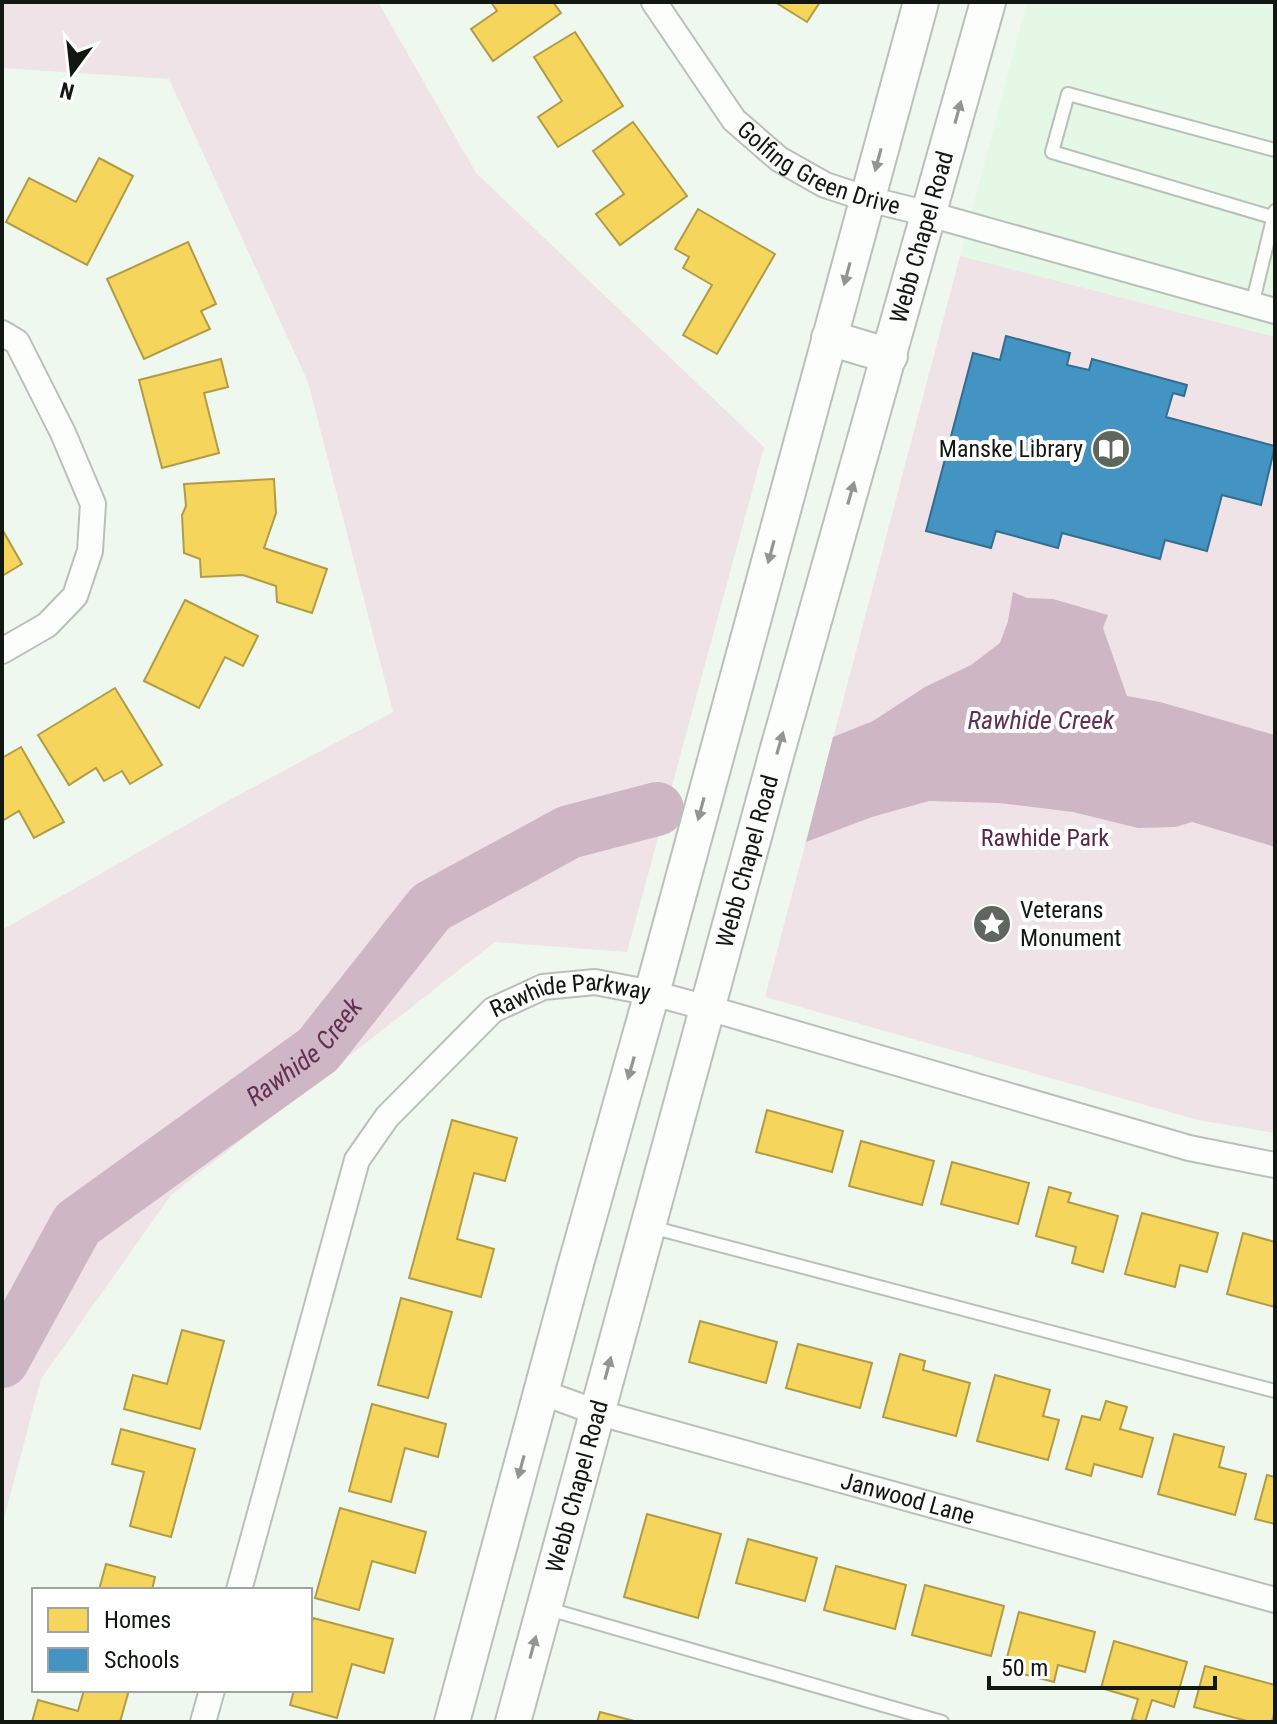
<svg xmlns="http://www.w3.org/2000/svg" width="1277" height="1724" viewBox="0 0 1277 1724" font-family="'Roboto Condensed',sans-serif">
<rect width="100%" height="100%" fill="#eef8ee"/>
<!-- built -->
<path fill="#e5f7e5" d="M1027,2H1275V337L960,256Z"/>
<!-- green -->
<g fill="#efe3e8">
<path d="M2,2H378L476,173L764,447L627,952L495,942L171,1195L41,1379L2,1526V930L235,797L393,712L308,382L169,79L2,68Z"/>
<path d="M960,256L1275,337V1133L1198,1120L765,997Z"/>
</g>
<!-- water -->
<path fill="#ceb6c5" d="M1013,592L1027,598L1053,599L1108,615L1103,628L1127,696L1160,702L1275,735V847L1192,822L1176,827L1138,828L1073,812L999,803L929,801L872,817L806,842L833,737L873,721L925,687L971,665L1000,643L1008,621Z"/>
<!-- homes -->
<g fill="#f6d55c" stroke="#b19c46" stroke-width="2">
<path d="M491,2H553L561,13L493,61L471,29L497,11Z"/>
<path d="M775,2H820L807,22Z"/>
<path d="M575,32L623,106L558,147L538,117L562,101L534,57Z"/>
<path d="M633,122L687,196L620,245L596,214L624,194L593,151Z"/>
<path d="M99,158L133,176L87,265L6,222L29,178L76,202Z"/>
<path d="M698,209L775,254L717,354L683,335L712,285L683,268L689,257L675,249Z"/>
<path d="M188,242L216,304L201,311L210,329L144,359L107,279Z"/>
<path d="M221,359L228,387L204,393L219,453L162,468L139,380Z"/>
<path d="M274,479L276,513L264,548L327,569L312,613L277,602L276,586L243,575L201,577L200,559L184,553L182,515L186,506L184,484Z"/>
<path d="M2,529L22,564L2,576Z"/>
<path d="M185,600L258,636L243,666L225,657L199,708L144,681Z"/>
<path d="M115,688L162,765L130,784L122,771L104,781L96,768L69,785L38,735Z"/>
<path d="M21,747L64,822L34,838L19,811L2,821V758Z"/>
<path d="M767,1110L843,1131L832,1172L756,1152Z"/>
<path d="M452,1120L517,1138L505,1181L474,1173L457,1239L494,1249L481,1297L409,1278Z"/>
<path d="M861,1141L934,1161L922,1205L849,1186Z"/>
<path d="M952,1162L1029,1183L1018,1224L941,1204Z"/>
<path d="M1049,1187L1071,1193L1068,1202L1118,1216L1103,1272L1072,1263L1076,1247L1036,1236Z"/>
<path d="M1142,1213L1218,1233L1207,1272L1180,1265L1175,1287L1125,1274Z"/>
<path d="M1243,1233L1275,1242V1307L1227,1294Z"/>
<path d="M401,1298L452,1312L428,1398L378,1385Z"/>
<path d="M700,1321L777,1342L766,1383L689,1362Z"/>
<path d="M182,1330L224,1341L200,1429L124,1409L133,1375L167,1384Z"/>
<path d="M798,1344L872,1363L860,1408L786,1388Z"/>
<path d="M900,1354L925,1361L923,1370L970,1383L956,1436L883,1417Z"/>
<path d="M995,1375L1050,1390L1043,1416L1059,1420L1048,1460L977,1441Z"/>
<path d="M1106,1401L1127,1407L1120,1429L1153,1438L1142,1477L1094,1464L1091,1476L1066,1469L1082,1416L1100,1420Z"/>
<path d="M372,1404L446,1424L438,1457L405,1448L391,1502L349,1491Z"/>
<path d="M121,1429L195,1449L171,1537L130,1526L144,1472L112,1464Z"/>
<path d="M1174,1434L1224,1447L1219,1467L1246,1474L1235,1515L1158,1494Z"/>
<path d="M1267,1475L1275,1477V1524L1255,1519Z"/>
<path d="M340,1508L426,1532L415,1573L372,1561L359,1610L315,1598Z"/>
<path d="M647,1514L721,1534L698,1618L624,1597Z"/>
<path d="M748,1539L817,1558L805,1601L736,1583Z"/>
<path d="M106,1564L155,1577L152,1590H99Z"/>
<path d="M836,1566L906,1585L895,1629L824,1610Z"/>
<path d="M925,1585L1004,1606L991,1656L912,1635Z"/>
<path d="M1019,1612L1095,1632L1085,1672L1058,1665L1054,1682L1004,1669Z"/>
<path d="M313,1618L393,1639L384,1673L352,1664L337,1718L290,1705L294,1690H310V1630Z"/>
<path d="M1114,1641L1187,1662L1174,1707L1152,1700L1145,1722H1141L1132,1719L1138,1699L1101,1688Z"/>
<path d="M1205,1666L1275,1685V1709L1272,1722H1251L1194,1707Z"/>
<path d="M84,1690H129L120,1722H32L38,1700L78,1711Z"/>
<path d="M600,1712L638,1722H597Z"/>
</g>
<!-- schools -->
<path fill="#4393c3" stroke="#346e8e" stroke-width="2" d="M1006,336L1070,353L1067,365L1089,370L1092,359L1187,385L1184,396L1173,393L1166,417L1275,446L1261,505L1222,495L1207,551L1165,540L1160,559L1062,533L1058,548L996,531L991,548L926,531L973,353L1000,360Z"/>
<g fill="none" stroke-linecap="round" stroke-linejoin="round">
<!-- river -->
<path stroke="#ceb6c5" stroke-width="54" id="s1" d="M2,1361L77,1224L318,1050L431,907L569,832L657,809"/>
<defs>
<g id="lane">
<path d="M1275,150L1068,94L1052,152L1275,218"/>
<path d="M1252,305L1275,211"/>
<path d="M651,1227L1275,1391"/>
<path d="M545,1608L942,1722"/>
</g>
<g id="street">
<path id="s2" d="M654,2L734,120L779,159L825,185L868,199L929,214L1275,311"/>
<path d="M2,333L17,342L63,433L93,504L90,551L75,596L47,625L2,651"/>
<path id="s3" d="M541,1392L596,1412L1275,1600"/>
<path id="s4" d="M239,1590L357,1160L387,1117L493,1010L543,987L595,982L652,993L708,1008L1189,1148L1275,1165"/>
<path d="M203,1722L212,1690"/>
</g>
<g id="secondary">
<path d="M829,338L890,356"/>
<path d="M452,1722L573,1274L652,993L921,2"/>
<path id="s5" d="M513,1722L777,752L988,2"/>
</g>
</defs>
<!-- lane casing -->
<use href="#lane" stroke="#b9c0b9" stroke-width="16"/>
<!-- street casing -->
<use href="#street" stroke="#b9c0b9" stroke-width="28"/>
<!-- secondary casing -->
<use href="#secondary" stroke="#b9c0b9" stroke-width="38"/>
<!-- lane -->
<use href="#lane" stroke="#fcfefc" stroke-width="12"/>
<!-- street -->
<use href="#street" stroke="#fcfefc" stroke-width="24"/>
<!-- secondary -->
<use href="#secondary" stroke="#fcfefc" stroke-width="34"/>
</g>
<!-- one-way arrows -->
<defs><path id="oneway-solid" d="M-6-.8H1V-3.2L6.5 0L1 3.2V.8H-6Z" transform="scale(2)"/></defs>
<g fill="#929692">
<use href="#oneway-solid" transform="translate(958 112) rotate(-75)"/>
<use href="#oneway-solid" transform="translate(878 160) rotate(105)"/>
<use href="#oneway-solid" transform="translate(847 274) rotate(105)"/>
<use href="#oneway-solid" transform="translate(851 493) rotate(-74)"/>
<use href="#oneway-solid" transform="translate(771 552) rotate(105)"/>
<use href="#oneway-solid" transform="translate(780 743) rotate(-74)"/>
<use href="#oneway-solid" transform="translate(701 809) rotate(105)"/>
<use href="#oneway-solid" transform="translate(631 1068) rotate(106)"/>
<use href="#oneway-solid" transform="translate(608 1368) rotate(-75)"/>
<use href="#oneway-solid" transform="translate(521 1467) rotate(105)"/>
<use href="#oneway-solid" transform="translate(533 1647) rotate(-75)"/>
</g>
<!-- icons -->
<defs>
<symbol id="library-disc" viewBox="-11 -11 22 22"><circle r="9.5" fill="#5e665e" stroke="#fff"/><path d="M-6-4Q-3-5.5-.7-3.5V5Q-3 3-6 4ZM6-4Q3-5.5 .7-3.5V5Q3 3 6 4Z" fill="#fff"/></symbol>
<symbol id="sight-disc" viewBox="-11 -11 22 22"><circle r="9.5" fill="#5e665e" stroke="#fff"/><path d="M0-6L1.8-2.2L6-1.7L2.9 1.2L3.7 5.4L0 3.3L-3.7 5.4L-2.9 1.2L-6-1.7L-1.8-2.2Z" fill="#fff"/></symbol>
</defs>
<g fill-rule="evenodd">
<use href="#library-disc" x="1089" y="427" width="44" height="44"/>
<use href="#sight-disc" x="970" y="902" width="44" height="44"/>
</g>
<g text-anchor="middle" stroke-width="8" stroke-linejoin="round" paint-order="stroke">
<!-- street labels -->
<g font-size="24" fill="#111711" stroke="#fff">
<text dy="8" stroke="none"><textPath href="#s2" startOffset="242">Golfing Green Drive</textPath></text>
<text dy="8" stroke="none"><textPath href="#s5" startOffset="1540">Webb Chapel Road</textPath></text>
<text dy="8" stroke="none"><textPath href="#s5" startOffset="892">Webb Chapel Road</textPath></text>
<text dy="8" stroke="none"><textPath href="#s4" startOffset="730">Rawhide Parkway</textPath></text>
<text dy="8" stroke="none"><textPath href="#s5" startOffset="244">Webb Chapel Road</textPath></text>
<text dy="8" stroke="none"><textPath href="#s3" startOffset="382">Janwood Lane</textPath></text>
</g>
<!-- poi labels -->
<g font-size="24" fill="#111711" stroke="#fff" text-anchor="end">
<text x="1083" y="457">Manske Library</text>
<text x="1020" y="918" text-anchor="start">Veterans<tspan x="1020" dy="28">Monument</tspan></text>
</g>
<!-- park labels -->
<g font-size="24" fill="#58264a" stroke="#fff">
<text x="1045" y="846">Rawhide Park</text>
</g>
<!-- water labels -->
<g font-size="26" font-style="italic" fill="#633054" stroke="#fff">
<text x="1041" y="729">Rawhide Creek</text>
<text dy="9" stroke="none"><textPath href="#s1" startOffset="442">Rawhide Creek</textPath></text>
</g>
</g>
<!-- border -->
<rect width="1277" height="1724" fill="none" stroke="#111711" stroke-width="8"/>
<!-- legend -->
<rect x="32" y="1588" width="280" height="104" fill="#ffffff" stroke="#a0a2a0" stroke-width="2"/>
<rect x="48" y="1608" width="40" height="24" fill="#f6d55c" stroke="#a0a2a0" stroke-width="2"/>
<text x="104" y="1628" font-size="24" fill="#111711">Homes</text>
<rect x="48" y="1648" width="40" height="24" fill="#4393c3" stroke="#a0a2a0" stroke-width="2"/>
<text x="104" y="1668" font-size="24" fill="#111711">Schools</text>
<!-- north arrow -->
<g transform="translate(72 72) rotate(195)" stroke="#ffffff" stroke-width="6" paint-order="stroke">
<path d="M0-6L14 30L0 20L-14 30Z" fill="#111711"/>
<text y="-12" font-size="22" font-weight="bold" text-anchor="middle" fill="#111711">N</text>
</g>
<!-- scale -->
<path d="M989 1676v12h226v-12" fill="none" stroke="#111711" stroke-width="4"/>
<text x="1001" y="1676" font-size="24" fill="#111711" stroke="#ffffff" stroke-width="6" paint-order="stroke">50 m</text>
</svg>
